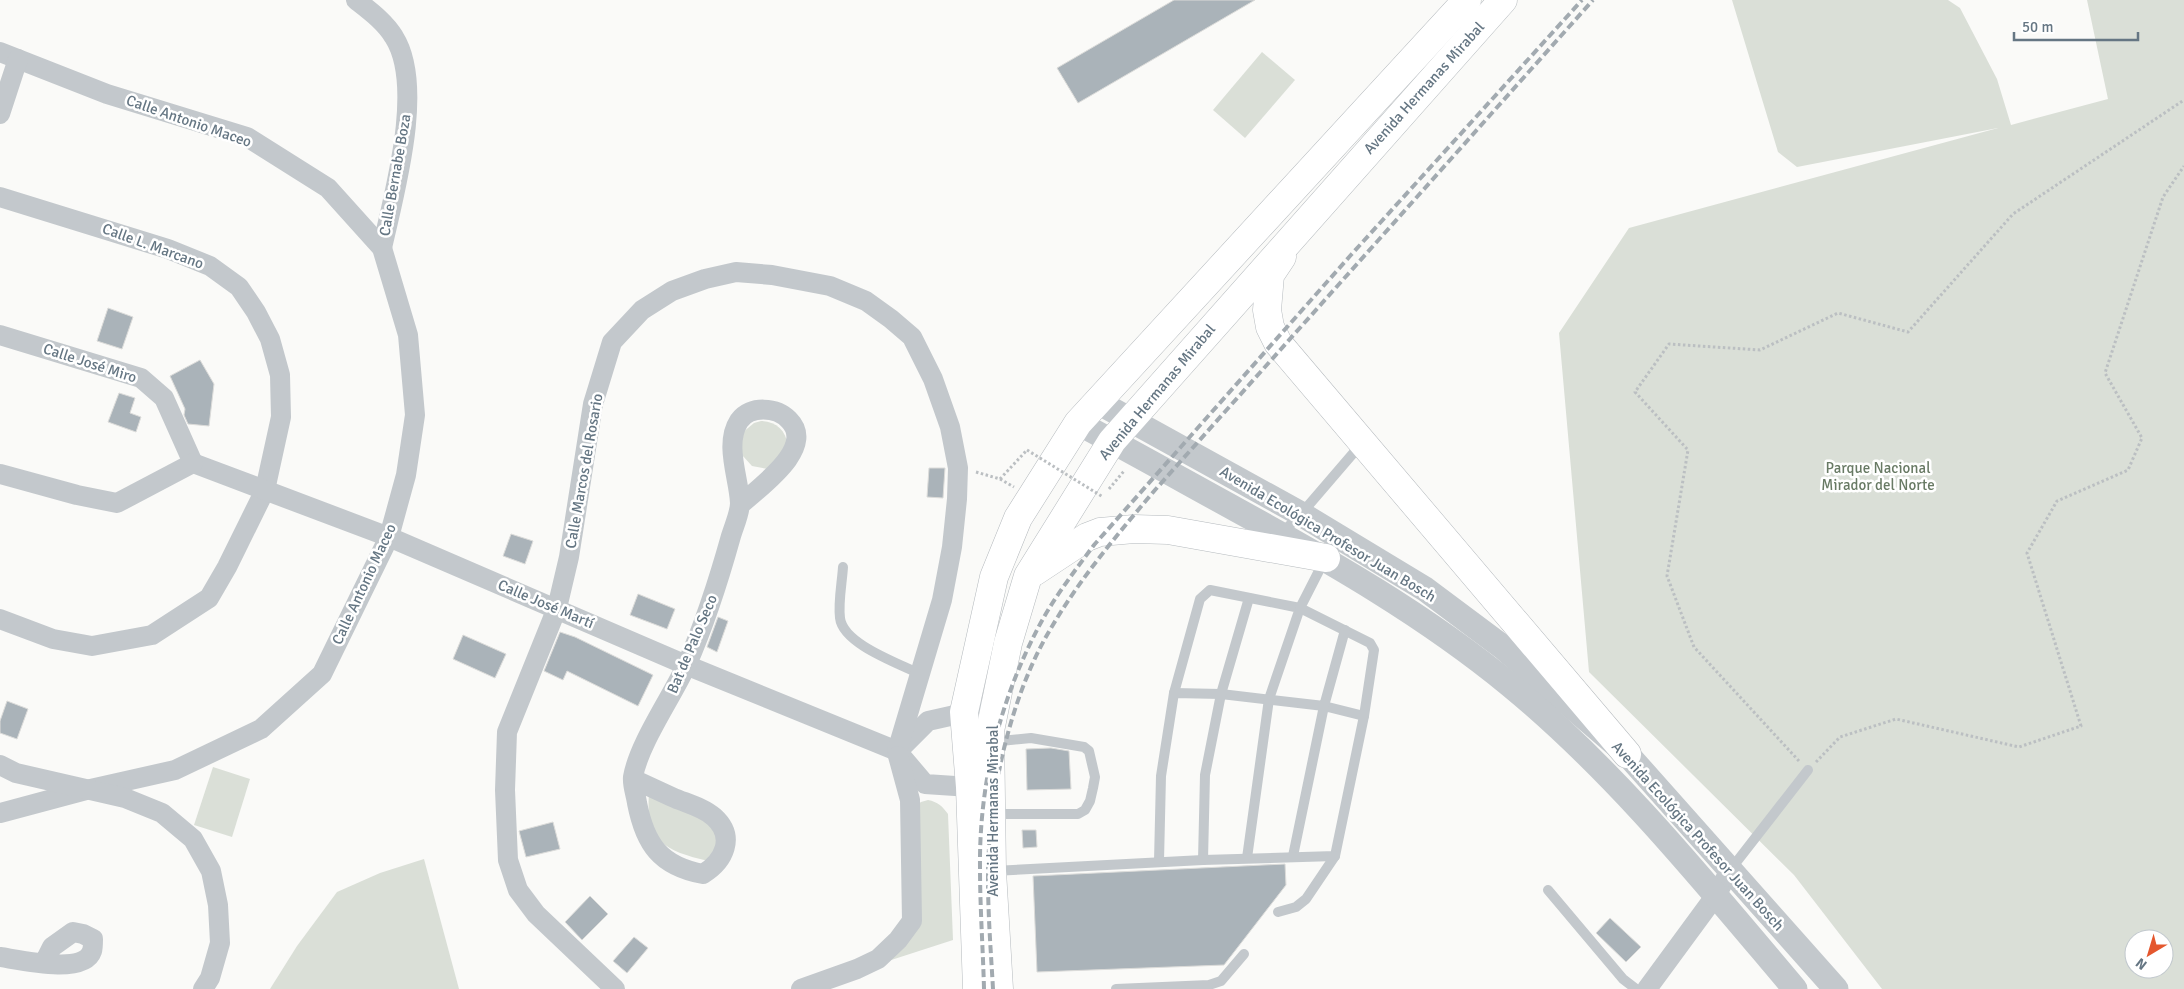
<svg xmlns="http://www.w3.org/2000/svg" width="2184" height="989" viewBox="0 0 2184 989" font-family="Signika,sans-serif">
<rect width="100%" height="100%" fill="#fafaf8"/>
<!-- green -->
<g fill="#dadfd7" fill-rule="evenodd">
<path d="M1732,0H1948L1960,8L1997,79L2011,125L2108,99L2087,0H2184V989H1882L1794,875L1589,672L1559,333L1629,228L1998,128L1797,167L1778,152ZM2134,939H2164V969H2134Z"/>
<path d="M1262,52L1295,80L1245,138L1213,110Z"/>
<path d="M761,421C777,422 785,430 788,445L768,469L752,466L742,455V433L754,423Z"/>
<path d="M213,767L250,779L232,837L194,825Z"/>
<path d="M649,793L714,824L719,845L708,861C665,851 645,841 649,793Z"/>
<path d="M928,800C938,802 942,806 948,814L953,940L882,963L900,945L915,807L921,802Z"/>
<path d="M424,859L459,989H270L297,946L337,892L380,873Z"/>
</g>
<!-- building -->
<g fill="#aab3b9" stroke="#dcdcda">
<path d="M1174,0H1255L1078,103L1057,68Z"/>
<path d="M108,308L133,317L122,349L97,341Z"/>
<path d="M200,360L214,384L209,426L188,424L184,415L185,409L170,376Z"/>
<path d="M119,393L135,398L130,413L141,417L136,432L108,422Z"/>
<path d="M929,468H945L943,498L927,497Z"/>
<path d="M511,534L533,541L525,564L503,556Z"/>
<path d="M638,594L675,609L667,629L630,615Z"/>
<path d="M718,617L728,621L717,652L707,647Z"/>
<path d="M560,632L575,637L653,675L638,706L567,671L563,680L544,671Z"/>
<path d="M463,635L506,654L495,678L453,659Z"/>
<path d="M7,701L28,709L17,739L0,733V721Z"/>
<path d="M1051,748L1069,751L1071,789L1027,790L1026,749Z"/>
<path d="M553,822L560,849L526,857L519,831Z"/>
<path d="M1022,830H1036L1037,847L1023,848Z"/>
<path d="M1285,864L1286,885L1224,965L1037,972L1033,876Z"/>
<path d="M590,896L608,914L582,940L565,922Z"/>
<path d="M1610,918L1641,947L1626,962L1596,933Z"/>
<path d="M634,937L648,948L627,973L613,961Z"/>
</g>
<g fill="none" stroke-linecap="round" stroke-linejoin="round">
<defs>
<g id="primary">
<path d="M1282,257L1270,275L1267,310L1270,327L1278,343L1627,754"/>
<path d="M1034,572L1087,537L1100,532L1134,529L1168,530L1326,558"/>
<path d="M977,989L970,787L964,712L994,577L1018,518L1078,423L1467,0"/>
<path d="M999,989L992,871L990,731L1008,643L1028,576L1112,441L1503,0"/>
</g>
</defs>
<!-- primary casing -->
<use href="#primary" stroke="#b5babe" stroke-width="29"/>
<!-- path -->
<g stroke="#bbbfc2" stroke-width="3" stroke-dasharray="2.5 2.5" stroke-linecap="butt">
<path d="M976,472L1000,479L1014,487"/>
<path d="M1000,479L1027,450"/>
<path d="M1109,489L1124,471"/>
<path d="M1799,761L1694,647L1667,576L1688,450L1635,392L1669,344L1760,350L1838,313L1908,332L2013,214L2184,100"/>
<path d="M1816,762L1840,737L1896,719L2019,747L2081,726L2027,553L2057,501L2128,470L2142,438L2105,373L2163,197L2184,166"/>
</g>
<!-- service -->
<g stroke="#c3c8cc" stroke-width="10">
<path d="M1281,534L1301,514L1362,443"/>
<path d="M843,567C842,583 838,602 840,618C843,644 898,663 920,674"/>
<path d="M1174,693L1200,599L1210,590L1300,608L1269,699L1247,858"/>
<path d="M991,742L1031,738L1084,747L1089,751L1095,777L1093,788L1090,801L1085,810L1078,814H992"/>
<path d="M1293,856L1324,706L1364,716"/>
<path d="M1203,860L1335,856L1364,716L1374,650L1370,643L1300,608L1325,559"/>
<path d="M1159,861L1161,776L1174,693L1221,694L1324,706L1345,630"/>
<path d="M1731,869L1808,770"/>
<path d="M993,871L1203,860L1205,775L1221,694L1249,598"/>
<path d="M1548,890L1623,979L1636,989"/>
<path d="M1278,912L1296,907L1306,899L1335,856"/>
<path d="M1116,989L1209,985L1221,981L1244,954"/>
</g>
<!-- minor -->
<g stroke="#c3c8cc" stroke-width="20">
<path d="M356,0C370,11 385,22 394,37C425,86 394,194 382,248"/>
<path d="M0,52L107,94L247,137L328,188L382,248L408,335L415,415L406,475L389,537L322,674L261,729L175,770L86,790L0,813"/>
<path d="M0,114L18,59"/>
<path d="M0,197L168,249L210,266L239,287L256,312L270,339L280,375L281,417L265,490L227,567L209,598L152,635L92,646L53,639L0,619"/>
<path d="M0,335L141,378L164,398L193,463"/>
<path d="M193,463L389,537L686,665L897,751L925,784L970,787L981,784"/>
<path d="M0,474L77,495L117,503L193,463"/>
<path d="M899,750L928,721L977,710"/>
<path d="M0,765L16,773L125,798L162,813L193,839L211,871L218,905L220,943L210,978L203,989"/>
<path d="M633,779C646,785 659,791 672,797C685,803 703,807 714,817C736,837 724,861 703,874C660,866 645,844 637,803C636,795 632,785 633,777C639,743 672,697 687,664C705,623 719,579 731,536C734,526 740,513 740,503C739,478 724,444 739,421C750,405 777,407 789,420C817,448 758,488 740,505"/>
<path d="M0,957C20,960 84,975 92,951C93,948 93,943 93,939L83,934L73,932L52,947L44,963"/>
<path d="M615,989L536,914L518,890L508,860L505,790L507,732L557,608L569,557L593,404L612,342L642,310L672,291L705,279L736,272L772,275L830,286L866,301L891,319L912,337L933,379L950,427L958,468L957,499L952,547L942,600L897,751"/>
<path d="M801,989L857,969L878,959L898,940L912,921L910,800L898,756"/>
<path d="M1647,989L1716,895L1731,869"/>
</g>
<!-- tertiary -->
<g stroke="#c3c8cc" stroke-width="25">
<path d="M1098,402L1301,514L1425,589L1504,648L1627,754L1836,989"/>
<path d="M1078,423C1131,451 1184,481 1237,510C1332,562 1426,616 1510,685C1617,773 1706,884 1795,989"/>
</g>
<!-- primary -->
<use href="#primary" stroke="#fff" stroke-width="28"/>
<!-- rail -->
<g stroke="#a2aab0" stroke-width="4" stroke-dasharray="8 4" stroke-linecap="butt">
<path d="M984,989C983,949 980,908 980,868C979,785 999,703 1037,630C1052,600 1074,572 1094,545L1350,256L1582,0"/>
<path d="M993,989C991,953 988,916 988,879C988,800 1008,704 1047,635C1077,582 1116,536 1155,490L1593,0"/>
</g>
<!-- path-bridge -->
<path stroke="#bbbfc2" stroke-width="3" stroke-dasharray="2.5 2.5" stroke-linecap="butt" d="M1027,450L1103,497"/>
</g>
<g text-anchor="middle" stroke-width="5" stroke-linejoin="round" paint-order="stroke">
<!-- street labels -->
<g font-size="15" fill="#657683" stroke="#fff">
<text transform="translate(1424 88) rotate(-48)" y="5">Avenida Hermanas Mirabal</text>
<text transform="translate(189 121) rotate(19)" y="5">Calle Antonio Maceo</text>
<text transform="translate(395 175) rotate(-80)" y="5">Calle Bernabe Boza</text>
<text transform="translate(153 246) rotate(20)" y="5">Calle L. Marcano</text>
<text transform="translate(90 363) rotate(18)" y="5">Calle José Miro</text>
<text transform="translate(1157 392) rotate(-50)" y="5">Avenida Hermanas Mirabal</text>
<text transform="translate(584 471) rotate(-80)" y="5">Calle Marcos del Rosario</text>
<text transform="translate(1328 534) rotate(31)" y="5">Avenida Ecológica Profesor Juan Bosch</text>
<text transform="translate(364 584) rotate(-65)" y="5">Calle Antonio Maceo</text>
<text transform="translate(546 604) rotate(23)" y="5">Calle José Martí</text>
<text transform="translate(692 644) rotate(-67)" y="5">Bat de Palo Seco</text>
<text transform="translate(993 811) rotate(-90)" y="5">Avenida Hermanas Mirabal</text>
<text transform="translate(1698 836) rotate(48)" y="5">Avenida Ecológica Profesor Juan Bosch</text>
</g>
<!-- park labels -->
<g font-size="15" fill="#687a64" stroke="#fff">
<text x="1878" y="473">Parque Nacional<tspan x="1878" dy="17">Mirador del Norte</tspan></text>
</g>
</g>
<!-- north arrow -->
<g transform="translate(2149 954) rotate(218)"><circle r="24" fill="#ffffff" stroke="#c1c8cd"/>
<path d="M0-4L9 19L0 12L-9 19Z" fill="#e4572e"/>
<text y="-8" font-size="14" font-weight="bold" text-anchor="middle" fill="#657683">N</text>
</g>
<!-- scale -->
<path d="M2014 32v8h124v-8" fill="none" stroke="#657683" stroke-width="2.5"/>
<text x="2022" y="32" font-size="15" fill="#657683" stroke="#ffffff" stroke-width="4" paint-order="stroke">50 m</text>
</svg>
